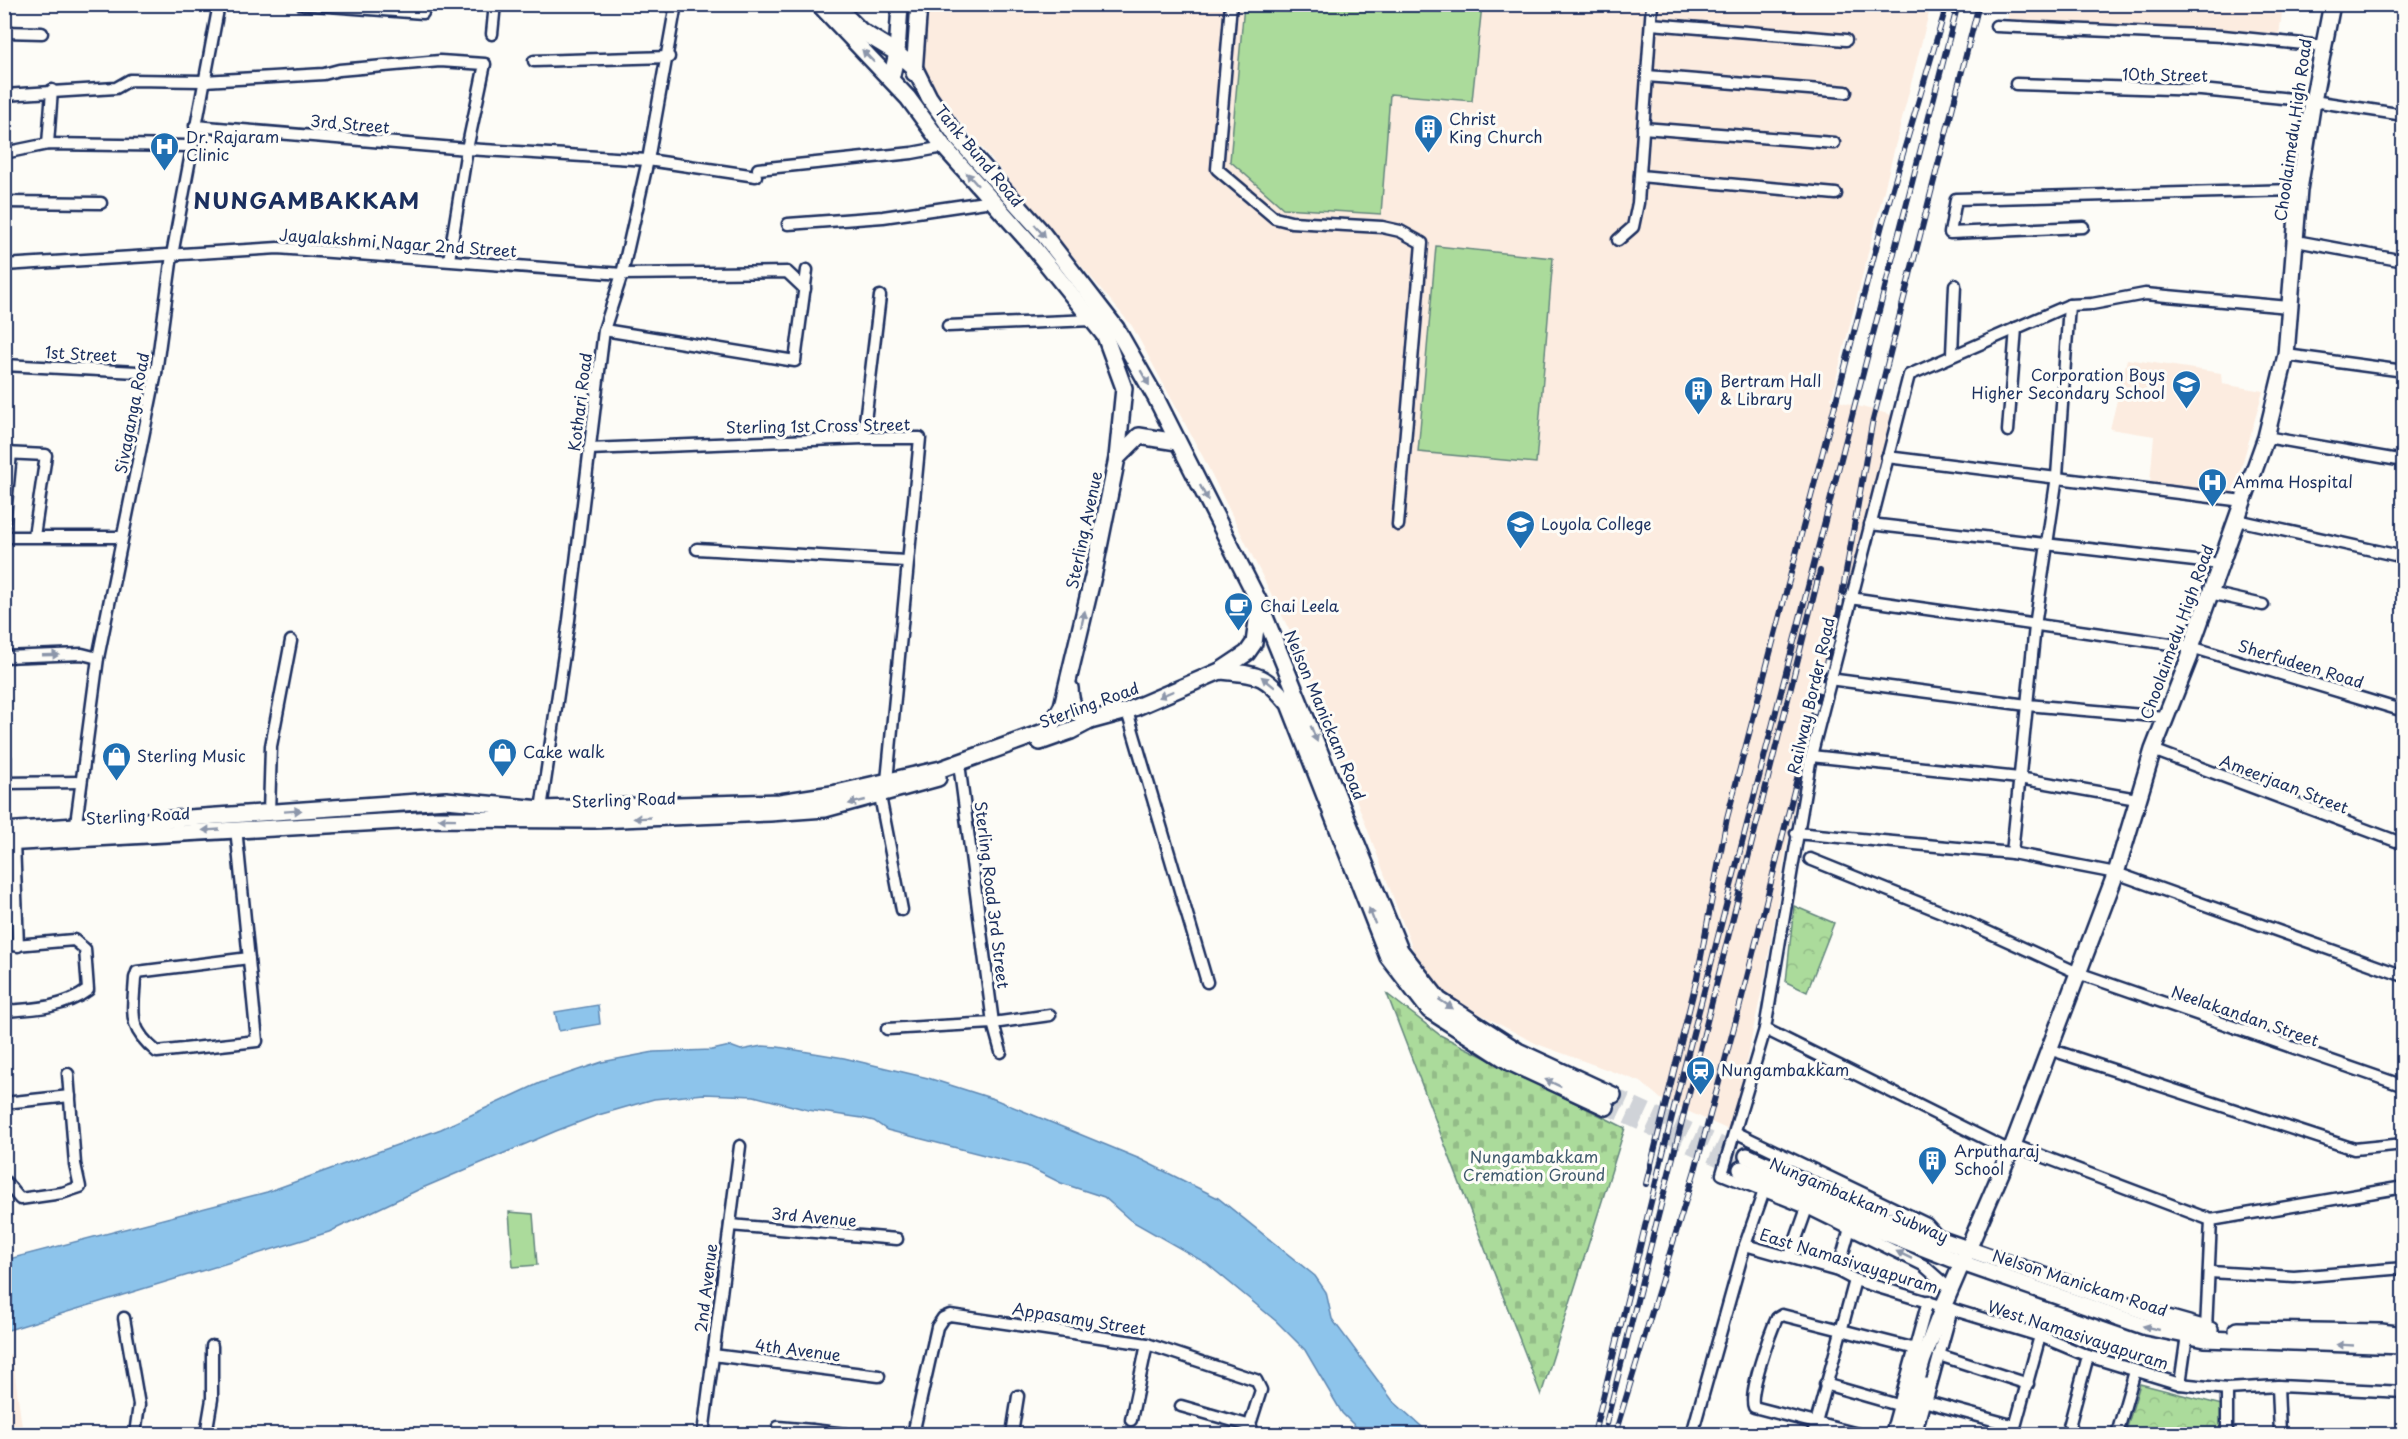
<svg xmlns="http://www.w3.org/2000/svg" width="2408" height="1439" viewBox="0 0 2408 1439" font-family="'Playpen Sans',sans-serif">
<defs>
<pattern id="cemetery-stones" width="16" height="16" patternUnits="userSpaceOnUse" patternTransform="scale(1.5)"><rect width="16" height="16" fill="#abdb9b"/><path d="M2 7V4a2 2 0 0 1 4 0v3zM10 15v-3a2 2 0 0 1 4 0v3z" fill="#93bc88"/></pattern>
<pattern id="park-crowns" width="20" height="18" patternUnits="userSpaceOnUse" patternTransform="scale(1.5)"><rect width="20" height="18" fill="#abdb9b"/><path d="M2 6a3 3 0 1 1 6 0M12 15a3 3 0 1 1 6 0" fill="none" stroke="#93bc88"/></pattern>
</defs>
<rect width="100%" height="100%" fill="#fdfcf7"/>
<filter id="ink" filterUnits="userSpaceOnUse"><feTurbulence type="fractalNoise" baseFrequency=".0167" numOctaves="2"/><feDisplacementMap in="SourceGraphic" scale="12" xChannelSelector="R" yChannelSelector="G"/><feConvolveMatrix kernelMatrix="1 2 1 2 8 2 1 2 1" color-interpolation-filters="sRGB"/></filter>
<g filter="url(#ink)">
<!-- built -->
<g fill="#fcece0">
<path d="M923,4L1931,5L1831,399L1892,415L1806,753L1789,832L1765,976L1731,1131L1661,1099L1641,1082L1537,1044L1444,995L1415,955L1302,656L1203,457L1132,326L929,85L918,39Z"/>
<path d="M2010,5H2283L2278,43L2006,26Z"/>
<path d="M2127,359L2221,373L2222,384L2263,391L2234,493L2150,482L2154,436L2110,429Z"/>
<path d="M12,1354L23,1434H5V1356Z"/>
</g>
<!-- cemetery -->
<path fill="url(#cemetery-stones)" stroke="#63857c" stroke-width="1.5" d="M1387,994L1440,1035L1625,1128L1541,1395Z"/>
<!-- park -->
<g fill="url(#park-crowns)" stroke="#63857c" stroke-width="1.5">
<path d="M1794,906L1834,923L1807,992L1786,982Z"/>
<path d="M2140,1384L2222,1405L2221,1434H2125Z"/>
</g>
<!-- pitch -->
<g fill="#abdb9b" stroke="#63857c" stroke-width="1.5">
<path d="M1244,5H1482L1472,101L1390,94L1381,214L1283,208L1230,161Z"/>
<path d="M1436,246L1553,258L1536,463L1418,452Z"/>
<path d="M509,1212L533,1214L537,1265L513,1267Z"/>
</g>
<!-- water -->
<g fill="#8dc4eb" stroke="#5f88b3" stroke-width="1.5">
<path d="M598,1005L600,1024L559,1031L555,1012Z"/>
<path d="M730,1046L741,1050L762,1046L778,1047L844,1058L928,1078L994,1099L1140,1159L1218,1198L1315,1276L1326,1292L1332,1319L1393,1401L1430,1434H1363L1342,1413L1305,1350L1276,1321L1206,1263L1130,1220L1104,1197L1061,1183L1027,1166L887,1130L874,1121L862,1118L808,1110L754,1096L704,1094L654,1099L595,1116L556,1131L420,1189L329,1232L5,1331V1260L267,1192L441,1129L540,1083L602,1062L654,1052L712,1050Z"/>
</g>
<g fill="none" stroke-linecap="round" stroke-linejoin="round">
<!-- secondary-tunnel -->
<g stroke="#d0d3d8" stroke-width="15" stroke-dasharray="15 8" stroke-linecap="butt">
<path d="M1613,1095L1747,1156"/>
<path d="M1606,1107L1741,1169"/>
</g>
<defs>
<g id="street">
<path d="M301,4L423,13"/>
<path d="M1231,4L1217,169L1275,218L1291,222L1382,227L1400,231L1422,243L1398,525"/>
<path d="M1651,24L1846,40"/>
<path d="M1996,26L2223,36L2323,46"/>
<path d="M4,32L42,33"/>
<path d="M492,34L495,4"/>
<path d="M534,61L669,57"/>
<path d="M1647,76L1846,92"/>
<path d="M2016,84L2201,90L2313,101L2404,115"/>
<path d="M4,95L116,88L130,80L204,81L324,74L339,70L440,61L485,64L467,149L449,260"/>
<path d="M195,126L467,149L648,160L756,176"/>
<path d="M1643,128L1834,143"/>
<path d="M48,144L52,90"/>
<path d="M4,153L48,144L191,146"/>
<path d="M758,169L912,153L944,147"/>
<path d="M1640,176L1836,194"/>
<path d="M4,202L101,203"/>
<path d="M788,224L883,217L992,201"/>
<path d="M2083,227L1950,233L1956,199L2299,190"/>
<path d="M1618,240L1633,227L1638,203L1652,4"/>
<path d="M2296,241L2404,261"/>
<path d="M4,265L278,248L622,274L787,272L805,289"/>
<path d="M948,326L1092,320"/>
<path d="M604,330L795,361L807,270"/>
<path d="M1952,354L1955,285"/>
<path d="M2286,355L2404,371"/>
<path d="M4,365L156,373"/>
<path d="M2008,431L2016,328"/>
<path d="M2266,437L2404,461"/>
<path d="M863,438L880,296"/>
<path d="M589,449L863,438H920L887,781"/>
<path d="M4,453L46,455L34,536"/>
<path d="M1887,457L2243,501"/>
<path d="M2237,520L2404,557"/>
<path d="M1870,524L2221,564"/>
<path d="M4,526L11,453"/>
<path d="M4,537H121"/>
<path d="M697,549L906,561"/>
<path d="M2210,593L2263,605"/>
<path d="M1850,598L2191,647L2404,711"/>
<path d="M4,657L82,654L98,658"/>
<path d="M1829,679L2027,705L2165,717"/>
<path d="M1127,711L1207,982"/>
<path d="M2153,750L2404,844"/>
<path d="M1811,756L2019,778L2137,799"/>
<path d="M5,757V783L81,782"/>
<path d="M960,771L993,1023L1001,1052"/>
<path d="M880,796L902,910"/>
<path d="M541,809L569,620L604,330L622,274L648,160L676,4"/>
<path d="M269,813L271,746L291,641"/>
<path d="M236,828L257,1041L157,1052C127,1028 133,1013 135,978L137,972L249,958"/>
<path d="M75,831L98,658L156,373L172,255L219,4"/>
<path d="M1796,833L2012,853L2116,873L2404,976"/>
<path d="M14,842L18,946"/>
<path d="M2012,853L2035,626L2057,476L2069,305"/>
<path d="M1810,859L1964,921L2078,973L2404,1086"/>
<path d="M4,946L74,940L85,949L88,990C64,1008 34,1009 4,1011"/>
<path d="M887,1029L993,1023L1050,1015"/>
<path d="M1765,1029L2010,1151"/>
<path d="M2049,1049L2354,1149L2404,1144"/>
<path d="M4,1103L70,1096"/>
<path d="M1737,1133L1927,1224L1938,1236"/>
<path d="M2013,1145L2211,1220L2404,1187"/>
<path d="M4,1180L20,1199L62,1193L80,1187L75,1164L68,1074"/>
<path d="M730,1225L897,1239"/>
<path d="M1745,1245L1838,1271L1855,1280L2040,1336L2088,1356L2180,1384L2227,1389L2278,1386L2404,1392"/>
<path d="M1790,1256L1807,1208"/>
<path d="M1838,1271L1850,1228"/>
<path d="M2210,1272L2294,1277L2404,1268"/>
<path d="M1950,1289L1923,1265L1807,1208L1722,1174L1765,1029L1811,756L1909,375L2069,305L2092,304L2145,294L2289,307"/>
<path d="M124,1318L139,1405L135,1434"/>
<path d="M2206,1330L2211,1220"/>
<path d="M713,1355L879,1376"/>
<path d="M1939,1355L2028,1384"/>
<path d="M1825,1384L1898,1405"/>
<path d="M2180,1384L2187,1335"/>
<path d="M2278,1386L2280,1434"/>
<path d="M2227,1389V1434"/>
<path d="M1928,1396L1952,1309"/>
<path d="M1927,1402L2015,1426"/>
<path d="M1181,1406L1251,1426"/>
<path d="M1131,1420L1147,1344"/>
<path d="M778,1427L812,1430"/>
<path d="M206,1434L212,1399V1346"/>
<path d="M703,1434L740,1146"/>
<path d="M812,1434V1430L846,1434"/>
<path d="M913,1434L937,1327L943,1318L950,1315L1147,1344L1256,1380L1261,1390L1247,1434"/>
<path d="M1012,1434L1018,1396"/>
<path d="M1692,1434L1745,1245L1764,1191"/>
<path d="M1813,1434L1855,1280"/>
<path d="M1858,1434L1754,1407C1748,1394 1770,1333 1777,1318L1782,1315L1916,1349"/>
<path d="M1891,1434L1928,1301"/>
<path d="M2013,1434L2040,1336"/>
<path d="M2067,1434L2088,1356"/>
<path d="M2117,1434L2135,1371"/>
<path d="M2403,1434L2404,1431"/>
</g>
<g id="secondary">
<path d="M834,4L861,31L897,53L915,69L929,97L959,140L1040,230L1116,328L1156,398L1259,602L1400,950L1439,1000L1518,1051L1613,1095"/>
<path d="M914,73L919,4"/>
<path d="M891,79L897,53L900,4"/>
<path d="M1117,458L1139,436L1177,442"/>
<path d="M1220,671C1259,675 1263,673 1289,704L1388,957L1429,1010L1511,1063L1606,1107"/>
<path d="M1070,688C1071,706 1075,712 1090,721"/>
<path d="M1040,742L1071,731L1090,721L1127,711L1220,671L1247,653L1254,643L1259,606"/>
<path d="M4,831L446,800L541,809L780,802L832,794L941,769L1049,730L1062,706L1094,572L1117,458L1124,388L1105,336L1029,242L944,147L908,98L819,4"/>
<path d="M4,843L436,819L595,820L770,813L825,809L938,778"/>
<path d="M1747,1156L1868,1212L1942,1240L2150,1313L2210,1330"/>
<path d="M1741,1169L1863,1224L1962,1263L2146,1327L2205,1339L2404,1346"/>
<path d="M2237,1330L2381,1332L2404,1335"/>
<path d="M1901,1434L1923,1359L1943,1307L2013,1145L2116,873L2153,750L2190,656L2191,647L2266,437L2286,355L2299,190L2313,101L2332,4"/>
<path d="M1913,1434L1926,1386"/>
</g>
</defs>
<!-- street casing -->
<use href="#street" stroke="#1b2f5e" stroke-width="15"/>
<!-- secondary casing -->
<use href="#secondary" stroke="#1b2f5e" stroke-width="20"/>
<!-- street -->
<use href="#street" stroke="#fdfcf7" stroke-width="10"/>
<!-- secondary -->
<use href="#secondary" stroke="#fdfcf7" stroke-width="15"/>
<defs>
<g id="rail">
<path d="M1646,1184L1697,978L1727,818L1882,225L1947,4"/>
<path d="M1606,1424L1820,571"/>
<path d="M1594,1434L1678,1092L1958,4"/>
<path d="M1615,1434L1695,1170L1739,1009L1839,612L1872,424L1979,4"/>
</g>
</defs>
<!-- rail casing -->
<use href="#rail" stroke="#1b2f5e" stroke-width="6"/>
<!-- rail -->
<use href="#rail" stroke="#fdfcf7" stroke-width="4" stroke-dasharray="11" stroke-linecap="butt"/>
</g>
<!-- one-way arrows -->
<defs><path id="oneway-solid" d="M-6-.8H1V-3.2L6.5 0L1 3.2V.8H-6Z" transform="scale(1.5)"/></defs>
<g fill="#8c96aa">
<use href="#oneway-solid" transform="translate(868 56) rotate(-134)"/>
<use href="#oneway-solid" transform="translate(972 179) rotate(-132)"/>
<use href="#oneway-solid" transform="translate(1040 231) rotate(50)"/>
<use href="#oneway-solid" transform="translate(1145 378) rotate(60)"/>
<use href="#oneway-solid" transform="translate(1204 493) rotate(63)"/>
<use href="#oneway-solid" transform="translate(1083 619) rotate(-77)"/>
<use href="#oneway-solid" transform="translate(51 655) rotate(-2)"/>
<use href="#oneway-solid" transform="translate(1268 682) rotate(-141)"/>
<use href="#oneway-solid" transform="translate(1166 694) rotate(157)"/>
<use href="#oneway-solid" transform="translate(1314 734) rotate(68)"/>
<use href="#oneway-solid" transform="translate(857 802) rotate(167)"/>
<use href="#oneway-solid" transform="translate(293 811) rotate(-4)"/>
<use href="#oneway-solid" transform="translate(642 818) rotate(177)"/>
<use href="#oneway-solid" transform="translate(447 819) rotate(-179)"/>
<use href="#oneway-solid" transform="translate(211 830) rotate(177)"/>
<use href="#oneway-solid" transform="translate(1372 916) rotate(-111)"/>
<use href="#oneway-solid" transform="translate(1446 1004) rotate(34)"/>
<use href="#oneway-solid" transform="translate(1553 1083) rotate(-155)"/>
<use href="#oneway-solid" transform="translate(1904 1255) rotate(-154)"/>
<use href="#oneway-solid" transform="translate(2151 1328) rotate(-167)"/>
<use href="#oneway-solid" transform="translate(2345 1345) rotate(-177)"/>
</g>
</g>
<!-- icons -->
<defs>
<symbol id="building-pin" viewBox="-11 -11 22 30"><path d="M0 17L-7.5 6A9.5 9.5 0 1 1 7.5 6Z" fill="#1f6fb2" stroke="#fdfcf7"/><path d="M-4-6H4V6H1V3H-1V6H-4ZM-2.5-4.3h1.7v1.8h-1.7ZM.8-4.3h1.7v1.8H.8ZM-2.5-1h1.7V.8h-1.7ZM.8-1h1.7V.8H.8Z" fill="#fff"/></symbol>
<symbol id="hospital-pin" viewBox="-11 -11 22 30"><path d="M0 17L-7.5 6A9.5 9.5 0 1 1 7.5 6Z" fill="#1f6fb2" stroke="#fdfcf7"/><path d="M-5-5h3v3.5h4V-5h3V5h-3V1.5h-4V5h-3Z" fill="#fff"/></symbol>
<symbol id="school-pin" viewBox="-11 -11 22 30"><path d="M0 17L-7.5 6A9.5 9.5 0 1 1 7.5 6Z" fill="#1f6fb2" stroke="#fdfcf7"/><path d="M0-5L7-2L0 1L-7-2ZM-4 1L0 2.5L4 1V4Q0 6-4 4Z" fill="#fff"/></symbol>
<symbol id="university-pin" viewBox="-11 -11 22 30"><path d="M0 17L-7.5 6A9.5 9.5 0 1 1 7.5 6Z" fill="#1f6fb2" stroke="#fdfcf7"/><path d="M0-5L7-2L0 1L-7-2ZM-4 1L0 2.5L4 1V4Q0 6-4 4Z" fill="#fff"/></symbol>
<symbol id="cafe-pin" viewBox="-11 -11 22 30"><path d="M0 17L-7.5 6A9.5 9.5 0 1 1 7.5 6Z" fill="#1f6fb2" stroke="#fdfcf7"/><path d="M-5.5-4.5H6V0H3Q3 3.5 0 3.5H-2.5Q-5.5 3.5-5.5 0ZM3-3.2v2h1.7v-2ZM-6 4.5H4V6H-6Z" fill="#fff"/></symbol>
<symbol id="shop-pin" viewBox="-11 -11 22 30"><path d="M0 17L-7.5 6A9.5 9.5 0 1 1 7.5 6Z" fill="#1f6fb2" stroke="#fdfcf7"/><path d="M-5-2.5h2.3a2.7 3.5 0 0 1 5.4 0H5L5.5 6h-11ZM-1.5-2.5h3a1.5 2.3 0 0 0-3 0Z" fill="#fff"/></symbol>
<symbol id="station-pin" viewBox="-11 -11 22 30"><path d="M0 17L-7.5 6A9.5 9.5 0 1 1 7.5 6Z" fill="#1f6fb2" stroke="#fdfcf7"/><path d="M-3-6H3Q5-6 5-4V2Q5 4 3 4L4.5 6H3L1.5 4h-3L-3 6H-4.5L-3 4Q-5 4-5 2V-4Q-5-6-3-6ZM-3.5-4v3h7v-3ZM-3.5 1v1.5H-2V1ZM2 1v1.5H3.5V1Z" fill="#fff"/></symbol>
</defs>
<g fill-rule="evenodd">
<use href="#building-pin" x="1412" y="112" width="33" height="45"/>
<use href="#hospital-pin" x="148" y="130" width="33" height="45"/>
<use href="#school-pin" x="2170" y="368" width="33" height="45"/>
<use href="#building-pin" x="1682" y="374" width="33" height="45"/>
<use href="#hospital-pin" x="2196" y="466" width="33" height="45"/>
<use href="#university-pin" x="1504" y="508" width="33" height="45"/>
<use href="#cafe-pin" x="1222" y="590" width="33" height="45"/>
<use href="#shop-pin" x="486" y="736" width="33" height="45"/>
<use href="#shop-pin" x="100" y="740" width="33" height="45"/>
<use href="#station-pin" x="1684" y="1054" width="33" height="45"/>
<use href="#building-pin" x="1916" y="1144" width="33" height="45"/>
</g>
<g text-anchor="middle" stroke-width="6" stroke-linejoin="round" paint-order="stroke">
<!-- street labels -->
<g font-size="16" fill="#1b2f5e" stroke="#fdfcf7">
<text transform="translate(2165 75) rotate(1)" y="6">10th Street</text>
<text transform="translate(350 124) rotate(5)" y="6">3rd Street</text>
<text transform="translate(2293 130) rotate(-82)" y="6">Choolaimedu High Road</text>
<text transform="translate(979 156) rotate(50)" y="6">Tank Bund Road</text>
<text transform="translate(398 243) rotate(4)" y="6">Jayalakshmi Nagar 2nd Street</text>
<text transform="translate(81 354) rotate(3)" y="6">1st Street</text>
<text transform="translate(580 402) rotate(-83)" y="6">Kothari Road</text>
<text transform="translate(132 413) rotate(-79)" y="6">Sivaganga Road</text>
<text transform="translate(818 426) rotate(-1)" y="6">Sterling 1st Cross Street</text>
<text transform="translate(1084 530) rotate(-78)" y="6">Sterling Avenue</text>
<text transform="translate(2177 632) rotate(-70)" y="6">Choolaimedu High Road</text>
<text transform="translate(2301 664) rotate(17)" y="6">Sherfudeen Road</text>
<text transform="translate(1811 696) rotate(-77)" y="6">Railway Border Road</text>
<text transform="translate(1089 705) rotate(-20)" y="6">Sterling Road</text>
<text transform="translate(1325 715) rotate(67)" y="6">Nelson Manickam Road</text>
<text transform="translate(2284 784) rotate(21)" y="6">Ameerjaan Street</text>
<text transform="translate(624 800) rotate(-2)" y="6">Sterling Road</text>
<text transform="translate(138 816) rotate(-3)" y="6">Sterling Road</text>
<text transform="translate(992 895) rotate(83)" y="6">Sterling Road 3rd Street</text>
<text transform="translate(2245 1016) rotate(19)" y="6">Neelakandan Street</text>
<text transform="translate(1859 1200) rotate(23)" y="6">Nungambakkam Subway</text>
<text transform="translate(814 1217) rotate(5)" y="6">3rd Avenue</text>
<text transform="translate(1849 1261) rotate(17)" y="6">East Namasivayapuram</text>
<text transform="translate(2080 1283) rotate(18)" y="6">Nelson Manickam Road</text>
<text transform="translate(706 1288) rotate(-83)" y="6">2nd Avenue</text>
<text transform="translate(1079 1319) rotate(9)" y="6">Appasamy Street</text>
<text transform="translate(2078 1335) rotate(18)" y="6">West Namasivayapuram</text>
<text transform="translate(798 1350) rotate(7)" y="6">4th Avenue</text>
</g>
<!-- poi labels -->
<g font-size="16" fill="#1b2f5e" stroke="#fdfcf7" text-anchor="start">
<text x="1449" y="125">Christ<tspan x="1449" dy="18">King Church</tspan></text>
<text x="186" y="143">Dr. Rajaram<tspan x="186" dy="18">Clinic</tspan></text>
<text x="2165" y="381" text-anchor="end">Corporation Boys<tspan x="2165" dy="18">Higher Secondary School</tspan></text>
<text x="1720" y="387">Bertram Hall<tspan x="1720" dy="18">&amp; Library</tspan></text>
<text x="2233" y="488">Amma Hospital</text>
<text x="1541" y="530">Loyola College</text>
<text x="1260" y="612">Chai Leela</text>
<text x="523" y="758">Cake walk</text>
<text x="137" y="762">Sterling Music</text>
<text x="1721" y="1076">Nungambakkam</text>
<text x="1954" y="1157">Arputharaj<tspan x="1954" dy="18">School</tspan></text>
</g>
<!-- park labels -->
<g font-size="16" fill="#3f5a6d" stroke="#fdfcf7">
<text x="1534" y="1163">Nungambakkam<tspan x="1534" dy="18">Cremation Ground</tspan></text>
</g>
<!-- district labels -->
<g font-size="22" font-weight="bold" letter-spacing="1.5" fill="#1b2f5e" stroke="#fdfcf7">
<text x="307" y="209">NUNGAMBAKKAM</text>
</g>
</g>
<!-- margin -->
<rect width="2408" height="1439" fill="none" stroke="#fdfcf7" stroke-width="24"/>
<rect x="12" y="12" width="2384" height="1415" fill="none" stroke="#1b2f5e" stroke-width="2" filter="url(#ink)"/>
</svg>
